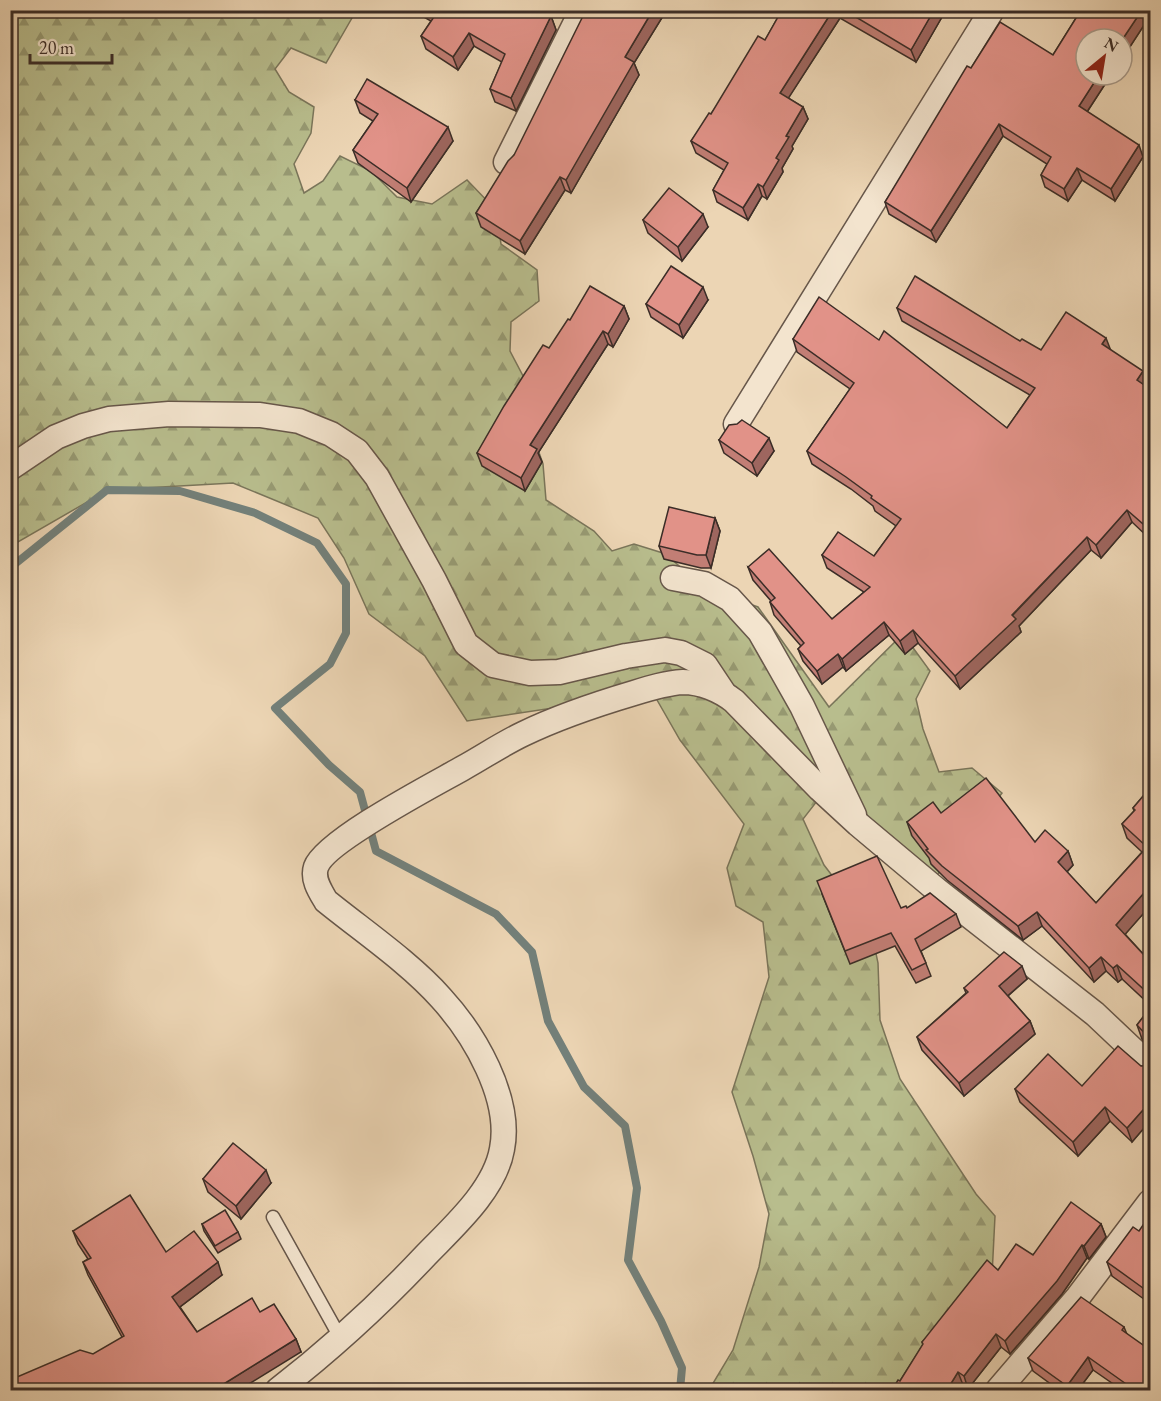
<svg xmlns="http://www.w3.org/2000/svg" width="1161" height="1401" viewBox="0 0 1161 1401" font-family="'EB Garamond',serif">
<defs>
<pattern id="forest-firs" width="22" height="20" patternUnits="userSpaceOnUse" patternTransform="scale(1.5)"><rect width="22" height="20" fill="#b8bd8d"/><path d="M5 1l3.5 6h-7zM16 11l3.5 6h-7z" fill="#979a73"/></pattern>
</defs>
<rect width="100%" height="100%" fill="#ecd5b4"/>
<filter id="stains"><feTurbulence type="fractalNoise" baseFrequency=".00333" numOctaves="4"/><feColorMatrix values="0 0 0 0 .2 0 0 0 0 .09 0 0 0 0 .02 0 0 0 .5 -.17"/></filter>
<radialGradient id="worn" r=".72"><stop offset=".6" stop-color="#630" stop-opacity="0"/><stop offset="1" stop-color="#630" stop-opacity=".3"/></radialGradient>
<!-- forest -->
<path fill="url(#forest-firs)" stroke="#7a755a" stroke-width="1.5" d="M11,11H356L326,63L291,48L275,69L289,92L314,107L311,133L294,164L304,193L323,181L340,156L371,171L397,197L432,204L467,180L496,210L501,244L537,270L539,301L511,322L510,351L533,395L535,441L543,464L546,500L594,531L612,551L634,544L666,554L703,588L758,607L829,707L903,634L930,671L916,699L923,729L939,772L972,768L1002,793L923,893L817,801L803,819L824,865L870,925L878,963L880,1020L900,1079L976,1194L995,1216L992,1276L910,1390H709L733,1350L759,1267L769,1214L753,1156L732,1092L769,977L763,922L736,906L727,868L744,824L680,740L653,693L467,721L425,656L369,614L344,558L318,518L233,483L108,490L11,546Z"/>
<g fill="none" stroke-linecap="round" stroke-linejoin="round">
<!-- stream -->
<path stroke="#73807a" stroke-width="8" d="M10,568L107,490L180,491L255,513L317,543L346,584V633L330,664L275,708L329,765L360,792L376,851L496,914L532,952L548,1021L584,1087L625,1126L637,1188L628,1260L661,1321L682,1368L680,1390"/>
<defs>
<path id="lane" d="M273,1217L341,1339"/>
<g id="street">
<path d="M506,162L582,10"/>
<path d="M736,424L992,10"/>
<path d="M10,468L56,437L83,426L109,419L169,414L260,415L299,421L331,434L357,451L377,477L434,580L466,644L493,665L530,673L559,672L626,656L665,650L681,653L705,665L723,692"/>
<path d="M673,578L704,584L730,599L760,632L802,706L854,815"/>
<path d="M278,1390C331,1349 380,1304 426,1255C453,1227 495,1190 502,1149C512,1098 474,1034 441,998C410,963 363,931 326,901C320,891 312,879 316,867C325,841 435,784 463,768C483,757 502,744 523,734C558,717 597,704 634,693C650,688 666,683 683,682C701,682 720,690 734,701L820,789L858,824L938,891L1095,1014L1150,1066"/>
<path d="M998,1390L1078,1297L1150,1202"/>
</g>
</defs>
<!-- lane casing -->
<use href="#lane" stroke="#67574a" stroke-width="15"/>
<!-- street casing -->
<use href="#street" stroke="#67574a" stroke-width="27"/>
<!-- lane -->
<use href="#lane" stroke="#f3e4ce" stroke-width="12"/>
<!-- street -->
<use href="#street" stroke="#f3e4ce" stroke-width="24"/>
</g>
<!-- wall -->
<g fill="#c27e75" stroke="#3b2d27" stroke-width="1.5">
<path d="M420,10H539L551,16L556,30L516,111L495,102L490,89L502,62L474,46L458,70L426,49L421,36L431,21L422,16Z"/>
<path d="M782,10H946L916,62L840,18L788,98L803,107L808,119L792,146L793,149L782,168L783,172L767,199L762,196L748,220L717,202L713,190L724,170L696,153L691,141L765,40Z"/>
<path d="M1081,10H1150V20L1148,19L1122,59V39L1086,75H1111L1087,112L1143,157L1115,201L1082,180L1068,201L1045,187L1041,175L1047,164L1003,136L936,242L889,214L885,202L971,68L1053,55Z"/>
<path d="M663,16L634,63L639,75L571,193L565,190L525,254L481,227L476,213L514,155Z"/>
<path d="M355,100L453,141L411,202L358,163L353,150L373,121L360,113Z"/>
<path d="M643,220L708,227L682,261L648,233Z"/>
<path d="M708,300L683,338L651,317L646,304Z"/>
<path d="M624,306L629,319L613,347L608,344L538,453L542,462L525,491L482,466L477,453L570,320Z"/>
<path d="M897,308L1020,341L1041,350H1110L1148,384L1146,386L1150,389V539L1132,522L1101,558L1091,550L1019,626L1021,632L960,689L918,643L905,654L889,635L846,671L843,667L822,684L803,661L798,649L801,646L774,615L770,602L771,601L753,580L748,567L832,619L864,592L827,568L822,555L874,556L896,526L875,511L873,506L851,489L812,464L807,451L850,389L797,352L793,339L879,340L1007,428L1030,395L902,321Z"/>
<path d="M719,440L774,451L757,476L724,453Z"/>
<path d="M715,518L720,531L711,568H701L664,559L659,546Z"/>
<path d="M1150,788V906L1125,934L1145,956L1150,950V1005L1122,979L1118,982L1106,971L1094,982L1042,926L1023,940L947,880L931,864L929,858L912,836L907,822L941,813L1035,842L1068,851L1073,865L1067,872L1096,903L1142,852L1127,838L1122,824L1134,811L1133,808Z"/>
<path d="M822,894L901,908H907L956,914L961,927L921,951L931,976L916,983L895,946L850,964Z"/>
<path d="M1027,979L1008,996L1030,1021L1035,1034L964,1096L922,1050L917,1037L966,993L964,988Z"/>
<path d="M1150,1008V1048L1142,1039L1137,1025Z"/>
<path d="M1150,1065V1121L1132,1142L1110,1121L1078,1156L1020,1102L1015,1089L1082,1086L1141,1066H1148Z"/>
<path d="M203,1179L271,1183L241,1219L208,1192Z"/>
<path d="M202,1224L238,1232L241,1239L218,1253L204,1231Z"/>
<path d="M1101,1224L1106,1237L1089,1259L1087,1258L1062,1294L1010,1354L1001,1347L968,1389L963,1385L960,1390H892L900,1381L923,1345L922,1342L998,1270Z"/>
<path d="M73,1231L166,1252L222,1275L180,1307L197,1332L260,1312L296,1339L301,1352L122,1337L88,1275L83,1262L88,1259L78,1244Z"/>
<path d="M1139,1231L1148,1302L1112,1276L1107,1262Z"/>
<path d="M1124,1327L1150,1390H1122L1093,1370L1078,1390H1059L1033,1371L1028,1358Z"/>
</g>
<!-- shaded-wall -->
<g fill="#9e665f" stroke="#3b2d27" stroke-width="1.5">
<path d="M653,10H661L663,16L634,63L639,75L571,193L566,180L625,57Z"/>
<path d="M833,10H838L840,18L784,105L780,93Z"/>
<path d="M934,10H946L916,62L911,50Z"/>
<path d="M1142,10H1145L1148,19L1122,59V40Z"/>
<path d="M551,16L556,30L516,111L511,98Z"/>
<path d="M469,33L474,46L458,70L453,57Z"/>
<path d="M1099,75H1111L1083,118L1079,106Z"/>
<path d="M803,107L808,119L792,146L793,149L782,168L783,172L767,199L763,187L786,136Z"/>
<path d="M999,124L1003,136L936,242L931,231Z"/>
<path d="M448,127L453,141L411,202L407,188Z"/>
<path d="M1139,145L1143,157L1115,201L1111,189Z"/>
<path d="M1077,168L1082,180L1068,201L1064,189Z"/>
<path d="M560,177L565,190L525,254L520,241Z"/>
<path d="M758,184L762,196L748,220L743,208Z"/>
<path d="M703,214L708,227L682,261L678,247Z"/>
<path d="M703,287L708,300L683,338L679,325Z"/>
<path d="M624,306L629,319L613,347L608,334Z"/>
<path d="M603,331L608,344L538,453L542,462L525,491L521,478L530,445Z"/>
<path d="M1106,338L1111,351L1102,344Z"/>
<path d="M1143,371L1148,384L1142,393L1137,380Z"/>
<path d="M769,438L774,451L757,476L752,463Z"/>
<path d="M1127,510L1132,522L1101,558L1096,545Z"/>
<path d="M715,518L720,531L711,568L706,555Z"/>
<path d="M1087,537L1091,550L1019,626L1021,632L960,689L955,676Z"/>
<path d="M884,622L889,635L846,671L842,659Z"/>
<path d="M913,630L918,643L905,654L900,641Z"/>
<path d="M838,654L843,667L822,684L817,671Z"/>
<path d="M1068,851L1073,865L1063,876L1058,862Z"/>
<path d="M1150,886V906L1121,939L1116,925Z"/>
<path d="M1037,912L1042,926L1023,940L1018,926Z"/>
<path d="M1101,957L1106,971L1094,982L1089,968Z"/>
<path d="M1117,965L1122,979L1118,982L1113,968Z"/>
<path d="M1022,966L1027,979L1004,999L999,986Z"/>
<path d="M1030,1021L1035,1034L964,1096L959,1083Z"/>
<path d="M1150,1102V1121L1132,1142L1127,1128Z"/>
<path d="M1105,1107L1110,1121L1078,1156L1073,1142Z"/>
<path d="M266,1170L271,1183L241,1219L236,1206Z"/>
<path d="M1101,1224L1106,1237L1089,1259L1084,1246Z"/>
<path d="M1082,1245L1087,1258L1062,1294L1010,1354L1005,1341Z"/>
<path d="M218,1262L222,1275L177,1309L172,1297Z"/>
<path d="M1150,1278V1299L1148,1302L1143,1288Z"/>
<path d="M996,1334L1001,1347L968,1389L964,1376Z"/>
<path d="M296,1339L301,1352L239,1390H214Z"/>
<path d="M1088,1357L1093,1370L1078,1390H1068L1067,1386Z"/>
<path d="M958,1372L963,1385L960,1390H947Z"/>
</g>
<!-- building -->
<g fill="#e19288" stroke="#3b2d27" stroke-width="1.5">
<path d="M430,10H539L551,16L511,98L490,89L505,54L469,33L453,57L421,36L436,14Z"/>
<path d="M586,10H653L625,57L634,62L566,180L560,177L520,241L476,213L508,161L514,155Z"/>
<path d="M782,10H833L780,93L803,107L786,136L789,137L776,158L779,160L763,187L758,184L743,208L713,190L728,163L691,141L709,113L711,114L758,36L765,40Z"/>
<path d="M844,10H934L911,50Z"/>
<path d="M1081,10H1142L1122,40V39H1086V75H1099L1079,106L1139,145L1111,189L1077,168L1064,189L1041,175L1051,157L999,124L931,231L885,202L967,66L971,68L1000,22L1053,55Z"/>
<path d="M367,79L448,127L407,188L353,150L378,114L355,100Z"/>
<path d="M669,188L703,214L678,247L643,220Z"/>
<path d="M671,266L703,287L679,325L646,304Z"/>
<path d="M915,276L1020,341L1022,339L1041,350L1066,312L1106,338L1102,344L1143,371L1137,380L1150,389V530L1127,510L1096,545L1087,537L1012,615L1016,619L955,676L913,630L900,641L884,622L842,659L838,654L817,671L798,649L804,643L770,602L775,598L748,567L769,549L832,619L870,587L822,555L838,532L874,556L901,519L871,498L872,496L846,477L807,451L854,383L793,339L819,297L879,340L884,331L1007,428L1035,388L897,308Z"/>
<path d="M590,286L624,306L608,334L603,331L530,445L537,449L521,478L477,453L504,406L543,345L549,348L568,319L570,320Z"/>
<path d="M742,420L769,438L752,463L719,440L729,425L737,424Z"/>
<path d="M669,507L715,518L706,555H697L659,546Z"/>
<path d="M986,778L1035,842L1045,830L1068,851L1058,862L1096,903L1147,847L1122,824L1135,810L1133,808L1150,788V886L1116,925L1145,956L1150,950V995L1117,965L1113,968L1101,957L1089,968L1037,912L1018,926L942,866L926,850L928,849L907,822L933,802L941,813Z"/>
<path d="M877,856L901,908L906,906L907,908L930,893L956,914L915,939L926,963L912,970L891,933L845,951L817,881Z"/>
<path d="M1004,952L1022,966L999,986L1030,1021L959,1083L917,1037L968,992L964,988Z"/>
<path d="M1150,1008V1039L1137,1025Z"/>
<path d="M1118,1046L1141,1066H1148L1150,1065V1102L1127,1128L1105,1107L1073,1142L1015,1089L1048,1054L1082,1086Z"/>
<path d="M233,1143L266,1170L236,1206L203,1179Z"/>
<path d="M130,1195L166,1252L194,1231L218,1262L172,1297L197,1332L252,1298L260,1312L274,1304L296,1339L214,1390H10V1380L80,1350L93,1354L124,1336L83,1262L91,1258L73,1231Z"/>
<path d="M1071,1202L1101,1224L1084,1246L1082,1245L1057,1281L1005,1341L996,1334L964,1376L958,1372L947,1390H892L898,1380L900,1381L923,1344L922,1342L987,1260L998,1270L1016,1244L1033,1255Z"/>
<path d="M225,1210L238,1232L215,1246L202,1224Z"/>
<path d="M1150,1215V1278L1143,1288L1107,1262L1133,1227L1139,1231Z"/>
<path d="M1081,1297L1124,1327L1122,1330L1150,1350V1390H1125L1129,1386L1088,1357L1067,1386L1028,1358Z"/>
</g>
<!-- margin -->
<rect width="1161" height="1401" fill="none" stroke="#ecd5b4" stroke-width="36"/>
<rect x="12" y="12" width="1137" height="1377" fill="none" stroke="#3b2d27" stroke-width="3"/>
<rect x="18" y="18" width="1125" height="1365" fill="none" stroke="#3b2d27" stroke-width="1.5"/>
<!-- north arrow -->
<g transform="translate(1104 57) rotate(30)"><circle r="28" fill="#f3e4ce" stroke="#a99b8b" stroke-width="1.5"/>
<path d="M0-4.5L10 22L0 15L-10 22Z" fill="#8f2418"/>
<text y="-9" font-size="16" font-weight="bold" text-anchor="middle" fill="#3b2d27">N</text>
</g>
<!-- scale -->
<path d="M30 54v9h82v-9" fill="none" stroke="#3b2d27" stroke-width="3"/>
<text x="39" y="54" font-size="18" fill="#3b2d27" stroke="#f3e4ce" stroke-width="4.5" paint-order="stroke">20 m</text>
<rect width="100%" height="100%" filter="url(#stains)"/>
<rect width="100%" height="100%" fill="url(#worn)"/>
</svg>
